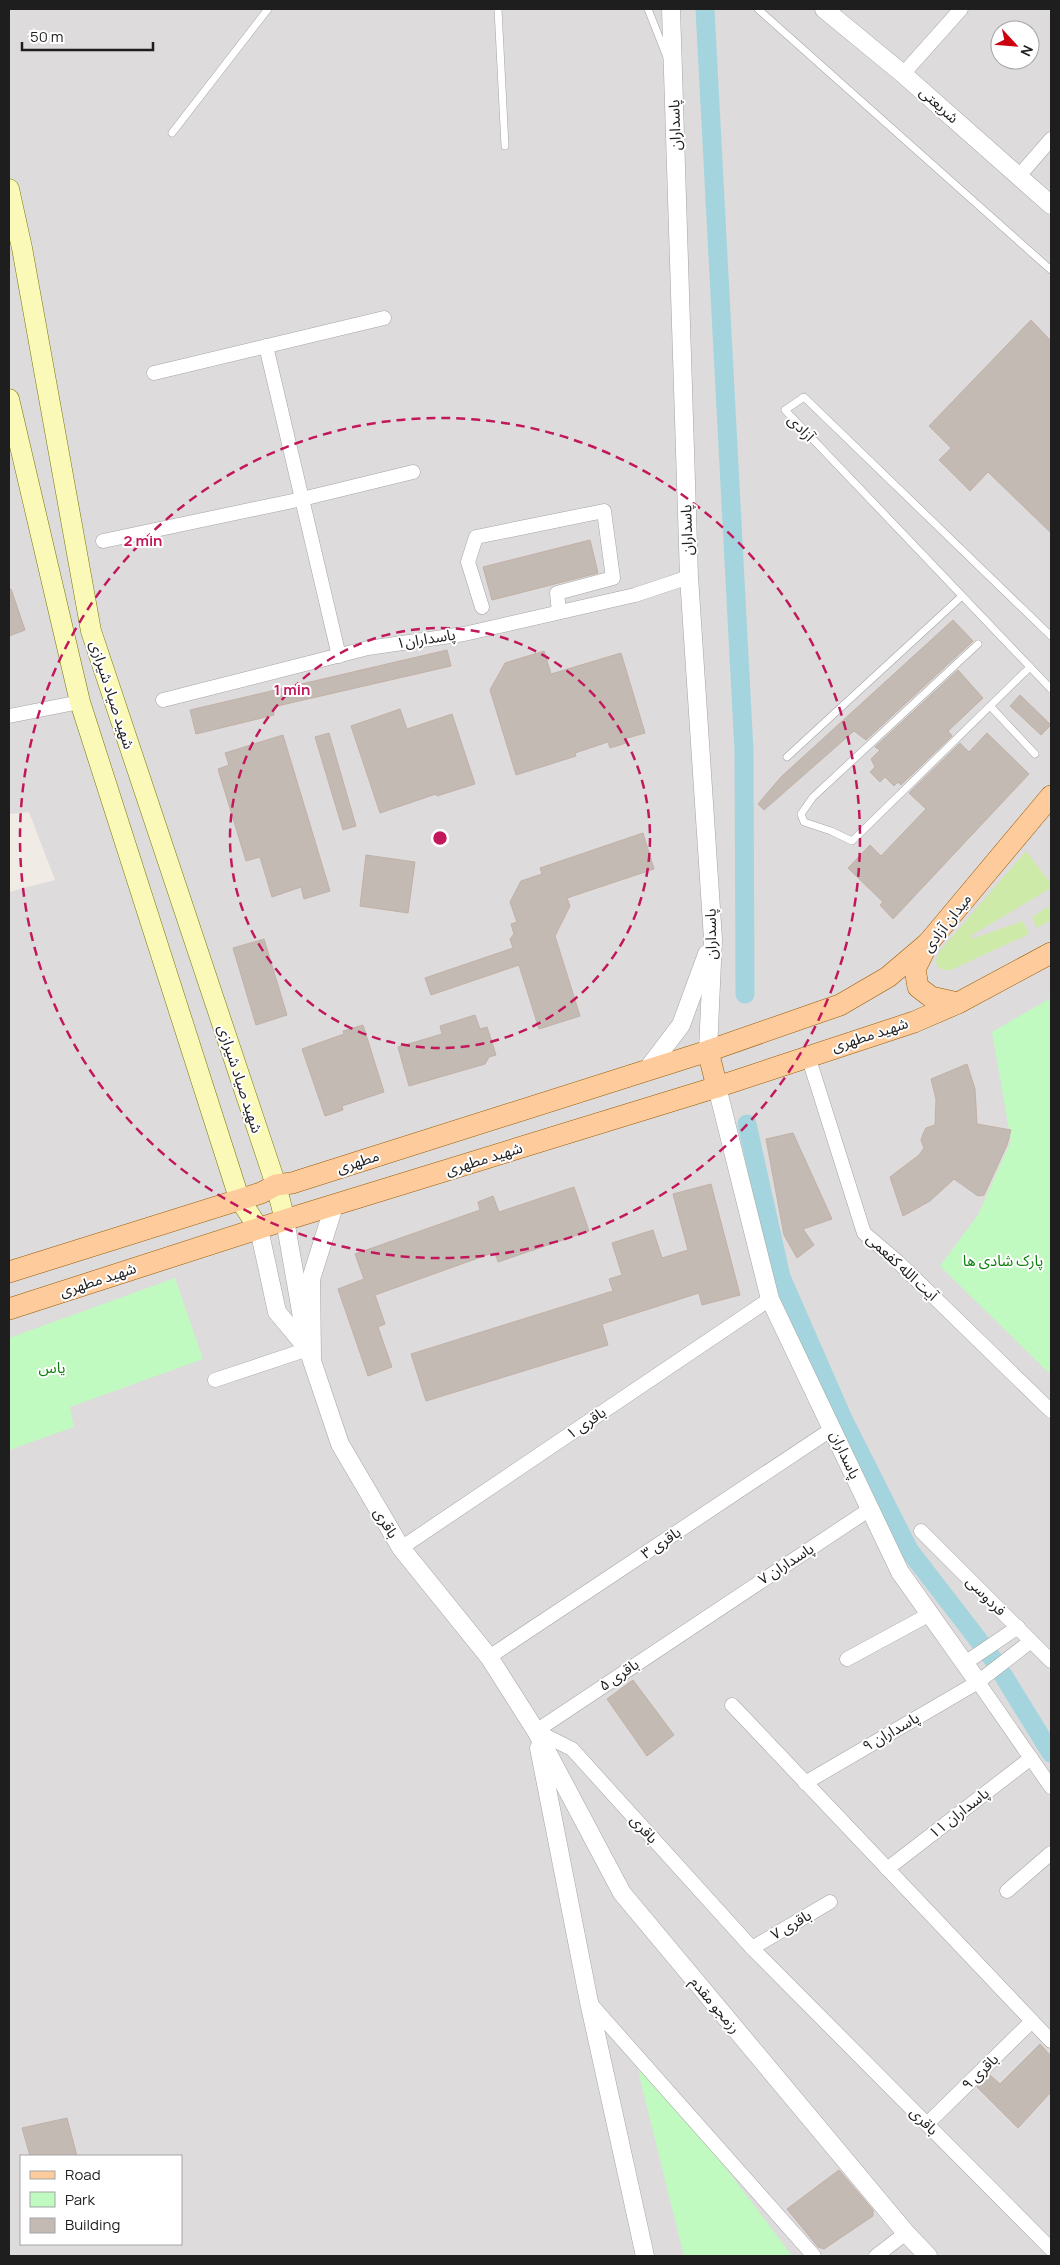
<svg xmlns="http://www.w3.org/2000/svg" width="1060" height="2265" viewBox="0 0 1060 2265" font-family="Manrope,'Noto Sans Arabic',sans-serif">
<rect width="100%" height="100%" fill="#f0ebe4"/>
<!-- residential -->
<path fill="#dddbdb" fill-rule="evenodd" d="M9,9H1051V2256H9V892L55,880L29,812L9,814ZM1000,30H1030V60H1000ZM21,2156H181V2244H21Z"/>
<!-- grass -->
<g fill="#ceeaa9">
<path d="M1026,851L1051,884V888L972,935V939L1023,921L1029,934L951,970H943L937,966L936,960L940,951Z"/>
<path d="M1051,905V920L1037,928L1032,917Z"/>
</g>
<!-- park -->
<g fill="#c1fac1">
<path d="M1051,998V1375L940,1266L978,1215L1011,1141L992,1032Z"/>
<path d="M175,1278L203,1359L70,1407L74,1427L9,1450V1338Z"/>
<path d="M635,2047L792,2256H684L640,2079Z"/>
</g>
<g fill="none" stroke-linecap="round" stroke-linejoin="round">
<!-- canal -->
<g stroke="#a4d5de" stroke-width="19">
<path d="M705,9L744,751L745,994"/>
<path d="M747,1124L781,1277L843,1419L909,1550L993,1659"/>
<path d="M1003,1675L1051,1753"/>
</g>
</g>
<!-- building -->
<g fill="#c4bab4" stroke="#c1b0a6">
<path d="M1031,320L1051,341V533L988,472L970,491L939,460L951,448L929,426Z"/>
<path d="M590,540L598,573L492,600L483,567Z"/>
<path d="M9,589H11L25,630L9,636Z"/>
<path d="M953,620L973,641L866,740L854,731L764,810L758,804L781,777Z"/>
<path d="M447,650L451,666L273,707L274,715L196,734L190,710Z"/>
<path d="M544,651L551,674L621,653L645,733L624,739L626,743L610,748L608,742L575,753L576,756L516,775L490,690L505,663Z"/>
<path d="M958,670L983,698L948,731L952,736L901,785L898,782L894,786L885,777L880,782L870,772L875,767L871,759L880,750L875,747Z"/>
<path d="M1020,695L1051,725L1041,735L1010,706Z"/>
<path d="M400,709L407,729L452,714L475,784L437,796L436,794L380,813L351,726Z"/>
<path d="M329,733L356,826L343,830L315,737Z"/>
<path d="M987,733L1029,774L893,919L880,905L883,902L848,868L870,845L881,856L926,809L909,793L960,743L969,752Z"/>
<path d="M283,735L330,891L304,899L301,887L272,897L260,857L246,861L218,769L229,765L225,753Z"/>
<path d="M643,833L654,869L567,898L570,906L555,936L580,1016L539,1029L519,965L431,995L425,978L513,948L510,939L514,934L511,924L517,922L510,902L521,881L542,874L540,868Z"/>
<path d="M366,855L415,862L408,913L360,906Z"/>
<path d="M264,939L287,1015L256,1025L233,948Z"/>
<path d="M475,1015L480,1029L487,1027L496,1055L489,1057L485,1064L409,1086L398,1047L442,1034L440,1026Z"/>
<path d="M363,1025L384,1092L342,1106L343,1110L325,1116L302,1049L344,1034L343,1031Z"/>
<path d="M967,1064L975,1089L977,1124L1011,1130L1007,1145L984,1195L978,1196L954,1179L930,1201L903,1216L890,1177L919,1155L924,1148L921,1140L923,1134L926,1128L935,1125L936,1099L931,1079Z"/>
<path d="M793,1133L832,1219L803,1229L814,1245L797,1258L784,1235L766,1139Z"/>
<path d="M711,1184L740,1295L702,1305L699,1293L602,1324L608,1345L426,1401L411,1354L613,1291L609,1279L622,1275L612,1243L653,1230L662,1258L688,1250L673,1194Z"/>
<path d="M574,1187L589,1231L498,1262L495,1252L375,1295L385,1324L378,1327L392,1367L368,1376L338,1289L364,1279L355,1254L480,1210L478,1202L493,1196L499,1212Z"/>
<path d="M633,1680L674,1735L647,1756L607,1699Z"/>
<path d="M1040,2044L1051,2056V2092L1018,2128L977,2087L990,2075L1000,2084Z"/>
<path d="M67,2118L77,2156H30L22,2128Z"/>
<path d="M839,2170L873,2210V2216L824,2249L818,2247L787,2209Z"/>
</g>
<g fill="none" stroke-linecap="round" stroke-linejoin="round">
<defs>
<g id="service">
<path d="M498,9L505,146"/>
<path d="M648,9L667,57"/>
<path d="M758,9L1051,270"/>
<path d="M172,133L268,9"/>
<path d="M1051,636L804,397L785,410L1051,689"/>
<path d="M978,644L813,797L801,814L804,822L831,831L852,841L1030,667"/>
<path d="M991,707L1035,754"/>
<path d="M787,757L962,596"/>
</g>
<g id="minor">
<path d="M903,74L961,9"/>
<path d="M1019,176L1051,139"/>
<path d="M266,346L339,656"/>
<path d="M154,373L384,318"/>
<path d="M103,541L302,499L413,472"/>
<path d="M482,607L468,562L476,537L604,511L613,578L557,593L559,612"/>
<path d="M163,700L368,648L464,634L635,595L689,577"/>
<path d="M9,716L80,702"/>
<path d="M808,1056L864,1233L898,1262L1051,1411"/>
<path d="M215,1380L308,1349"/>
<path d="M870,1509L536,1731L572,1749L752,1948L1051,2249"/>
<path d="M921,1531L1051,1661"/>
<path d="M401,1548L770,1299"/>
<path d="M489,1657L832,1429"/>
<path d="M847,1659L930,1614"/>
<path d="M965,1663L1018,1627"/>
<path d="M978,1682L1051,1787"/>
<path d="M732,1705L1051,2041"/>
<path d="M805,1783L978,1682L1031,1641"/>
<path d="M887,1869L1031,1758"/>
<path d="M1007,1891L1051,1853"/>
<path d="M752,1948L830,1902"/>
<path d="M589,2002L814,2256"/>
<path d="M927,2124L1032,2021"/>
<path d="M876,2256L906,2233"/>
</g>
<g id="tertiary">
<path d="M671,9L689,577L713,939L708,1051"/>
<path d="M824,9L903,74L1051,205"/>
<path d="M646,1071L681,1025L707,954"/>
<path d="M717,1087L770,1299L900,1572L978,1682"/>
<path d="M285,1220L303,1323"/>
<path d="M259,1229L277,1312L308,1349L340,1444L401,1548L489,1657L536,1731L622,1893L906,2233L928,2256"/>
<path d="M312,1357L311,1279L334,1206"/>
<path d="M539,1748L589,2002L645,2256"/>
</g>
<g id="secondary">
<path d="M9,189L22,248L91,631L276,1185L285,1220"/>
<path d="M9,399L80,702L239,1198L259,1229"/>
</g>
<g id="primary">
<path d="M958,1003L931,997L918,987L915,969L928,943L1051,796"/>
<path d="M708,1051L717,1087"/>
<path d="M9,1272L261,1193L276,1185L292,1183L708,1051L840,1005L888,977L928,943"/>
<path d="M9,1309L285,1220L717,1087L914,1022L958,1003L1051,953"/>
</g>
</defs>
<!-- service casing -->
<use href="#service" stroke="#a5a5a5" stroke-width="8"/>
<!-- minor casing -->
<use href="#minor" stroke="#a5a5a5" stroke-width="15"/>
<!-- tertiary casing -->
<use href="#tertiary" stroke="#a5a5a5" stroke-width="19"/>
<!-- secondary casing -->
<use href="#secondary" stroke="#747803" stroke-width="21"/>
<!-- primary casing -->
<use href="#primary" stroke="#995a00" stroke-width="22"/>
<!-- service -->
<use href="#service" stroke="#fff" stroke-width="7"/>
<!-- minor -->
<use href="#minor" stroke="#fff" stroke-width="14"/>
<!-- tertiary -->
<use href="#tertiary" stroke="#fff" stroke-width="18"/>
<!-- secondary -->
<use href="#secondary" stroke="#faf9b7" stroke-width="20"/>
<!-- primary -->
<use href="#primary" stroke="#fdcb9c" stroke-width="21"/>
</g>
<!-- distance rings -->
<g fill="none" stroke="#c2185b" stroke-width="2.5" stroke-dasharray="9 6">
<circle cx="440" cy="838" r="210"/>
<circle cx="440" cy="838" r="420"/>
</g>
<g text-anchor="middle" stroke-width="4" stroke-linejoin="round" paint-order="stroke">
<!-- street labels -->
<g font-size="15" fill="#1e1e1e" stroke="#fff">
<text transform="translate(939 105) rotate(42)" y="5">شریعتی</text>
<text transform="translate(675 125) rotate(-92)" y="5">پاسداران</text>
<text transform="translate(801 428) rotate(46)" y="5">آزادی</text>
<text transform="translate(687 530) rotate(-92)" y="5">پاسداران</text>
<text transform="translate(426 639) rotate(-9)" y="5">پاسداران۱</text>
<text transform="translate(112 695) rotate(72)" y="5">شهید صیاد شیرازی</text>
<text transform="translate(947 923) rotate(-52)" y="5">میدان آزادی</text>
<text transform="translate(711 934) rotate(-91)" y="5">پاسداران</text>
<text transform="translate(870 1035) rotate(-18)" y="5">شهید مطهری</text>
<text transform="translate(240 1079) rotate(72)" y="5">شهید صیاد شیرازی</text>
<text transform="translate(484 1159) rotate(-17)" y="5">شهید مطهری</text>
<text transform="translate(358 1162) rotate(-18)" y="5">مطهری</text>
<text transform="translate(902 1267) rotate(43)" y="5">آیت الله کفعمی</text>
<text transform="translate(98 1280) rotate(-18)" y="5">شهید مطهری</text>
<text transform="translate(586 1423) rotate(-34)" y="5">باقری ۱</text>
<text transform="translate(845 1455) rotate(65)" y="5">پاسداران</text>
<text transform="translate(386 1523) rotate(59)" y="5">باقری</text>
<text transform="translate(661 1543) rotate(-34)" y="5">باقری ۳</text>
<text transform="translate(786 1564) rotate(-33)" y="5">پاسداران ۷</text>
<text transform="translate(986 1596) rotate(45)" y="5">فردوسی</text>
<text transform="translate(619 1675) rotate(-34)" y="5">باقری ۵</text>
<text transform="translate(891 1732) rotate(-30)" y="5">پاسداران ۹</text>
<text transform="translate(959 1813) rotate(-38)" y="5">پاسداران ۱۱</text>
<text transform="translate(644 1829) rotate(48)" y="5">باقری</text>
<text transform="translate(791 1925) rotate(-30)" y="5">باقری ۷</text>
<text transform="translate(715 2005) rotate(50)" y="5">رزمجو مقدم</text>
<text transform="translate(980 2072) rotate(-44)" y="5">باقری ۹</text>
<text transform="translate(924 2121) rotate(45)" y="5">باقری</text>
</g>
<!-- park labels -->
<g font-size="15" fill="#0a7f0a" stroke="#fff">
<text x="1003" y="1266">پارک شادی ها</text>
<text x="52" y="1373">یاس</text>
</g>
</g>
<circle cx="440" cy="838" r="8" fill="#c2185b" stroke="#fff" stroke-width="2.5"/>
<g font-size="15" text-anchor="middle" font-weight="bold" fill="#c2185b" stroke="#fff" stroke-width="4" stroke-linejoin="round" paint-order="stroke">
<text x="143" y="546">2 min</text>
<text x="292" y="695">1 min</text>
</g>
<!-- border -->
<rect width="1060" height="2265" fill="none" stroke="#1e1e1e" stroke-width="20"/>
<!-- legend -->
<rect x="20" y="2155" width="162" height="90" fill="#ffffff" stroke="#a5a5a5"/>
<rect x="30" y="2171" width="25" height="8" fill="#fdcb9c" stroke="#a5a5a5"/>
<text x="65" y="2180" font-size="15" fill="#1e1e1e">Road</text>
<rect x="30" y="2192" width="25" height="15" fill="#c1fac1" stroke="#a5a5a5"/>
<text x="65" y="2205" font-size="15" fill="#1e1e1e">Park</text>
<rect x="30" y="2218" width="25" height="15" fill="#c4bab4" stroke="#a5a5a5"/>
<text x="65" y="2230" font-size="15" fill="#1e1e1e">Building</text>
<!-- north arrow -->
<g transform="translate(1015 45) rotate(116)"><circle r="24" fill="#ffffff" stroke="#a5a5a5"/>
<path d="M0-4L9 19L0 12L-9 19Z" fill="#cd0010"/>
<text y="-8" font-size="14" font-weight="bold" text-anchor="middle" fill="#1e1e1e">N</text>
</g>
<!-- scale -->
<path d="M22 42v8h131v-8" fill="none" stroke="#1e1e1e" stroke-width="2.5"/>
<text x="30" y="42" font-size="15" fill="#1e1e1e" stroke="#ffffff" stroke-width="4" paint-order="stroke">50 m</text>
</svg>
